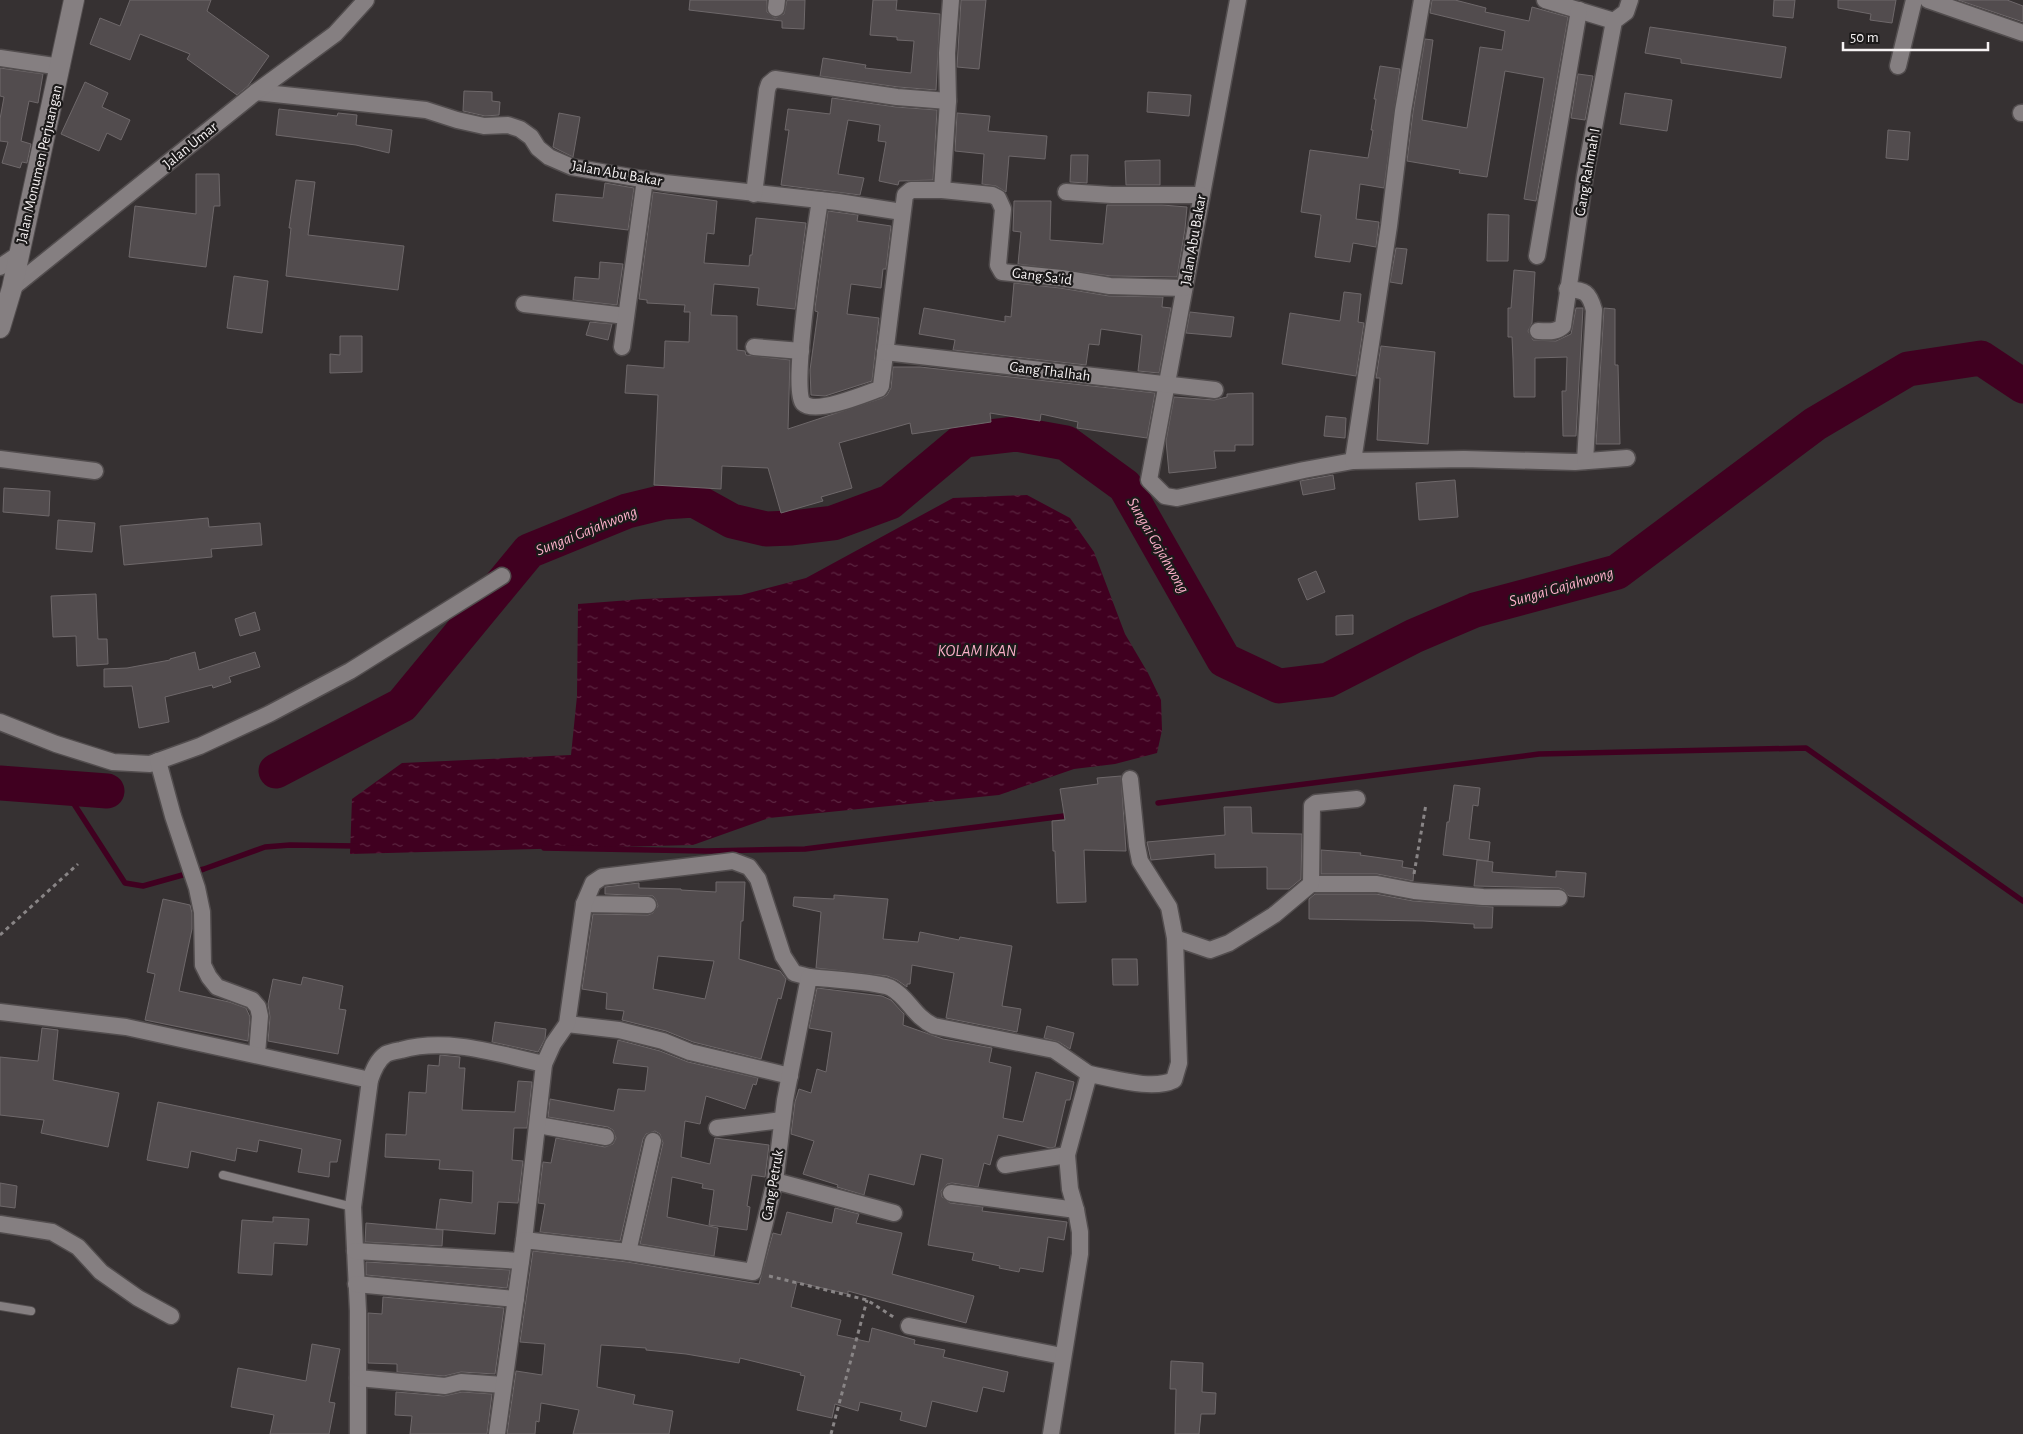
<svg xmlns="http://www.w3.org/2000/svg" width="2023" height="1434" viewBox="0 0 2023 1434" font-family="'Alegreya Sans',sans-serif">
<defs>
<pattern id="water-ripples" width="26" height="14" patternUnits="userSpaceOnUse" patternTransform="scale(1.25)"><rect width="26" height="14" fill="#400020"/><path d="M2 4q2-2 4 0t4 0M15 11q2-2 4 0t4 0" fill="none" stroke="#5c2641"/></pattern>
</defs>
<rect width="100%" height="100%" fill="#363132"/>
<!-- water -->
<path fill="url(#water-ripples)" d="M1027,495L1070,518L1094,552L1125,634L1148,673L1161,700L1162,730L1157,753L1115,764L1074,769L999,795L769,818L693,845L350,854L352,799L402,763L571,755L577,696L578,604L643,599L741,595L806,578L953,498Z"/>
<g fill="none" stroke-linecap="round" stroke-linejoin="round">
<!-- stream -->
<g stroke="#400020" stroke-width="5.5">
<path d="M63,787L125,883L143,886L204,869L265,847L290,845L357,846"/>
<path d="M1158,803L1539,754L1806,748L2023,901"/>
<path d="M544,848L706,851L805,849L1072,815"/>
</g>
<!-- river -->
<g stroke="#400020" stroke-width="35">
<path d="M276,771L402,705L529,551L627,511L664,502L694,500L732,521L766,529L792,528L833,523L890,502L964,440L1016,434L1066,443L1125,486L1224,660L1279,686L1328,680L1414,636L1475,610L1617,572L1815,424L1908,369L1981,358L2023,386"/>
<path d="M0,783L107,791"/>
</g>
</g>
<!-- building -->
<g fill="#524c4e" stroke="#6e686a" fill-rule="evenodd">
<path d="M130,0H211L207,11L269,56L248,86L237,95L187,59L190,54L140,34L130,60L90,44L100,18L120,26Z"/>
<path d="M690,0H767V12L775,18L784,14L787,0H805L804,29L782,28V21L689,10Z"/>
<path d="M873,0H897L896,10L940,14L936,90L898,87L820,76L823,58L866,65L865,68L911,73L914,41L897,40V37L870,35Z"/>
<path d="M961,0H986L979,69L957,67Z"/>
<path d="M1432,0H1455L1486,8L1485,12L1529,21L1532,7L1568,17L1536,201L1524,199L1544,78L1505,71L1487,177L1459,173L1460,170L1407,161L1413,112L1425,39L1433,40L1422,120L1467,128L1480,47L1502,50L1505,31L1430,13Z"/>
<path d="M1774,0H1795L1793,18L1773,16Z"/>
<path d="M1838,0H1896L1892,23L1870,20L1871,14L1838,8Z"/>
<path d="M1958,0H2007L2023,6V22Z"/>
<path d="M1650,27L1786,47L1781,78L1681,63V59L1645,53Z"/>
<path d="M1380,66L1400,69L1384,188L1360,184L1356,219L1379,222L1376,247L1353,243L1350,262L1315,257L1321,215L1301,212L1310,150L1368,158L1373,130H1371L1376,99H1374Z"/>
<path d="M0,68L43,74L38,103L29,101L21,141L31,144L27,163L22,162L20,168L2,163L8,142L0,141V119L4,97L0,96Z"/>
<path d="M1578,74L1593,76L1585,120L1571,118Z"/>
<path d="M85,82L108,93L102,107L130,120L121,140L107,133L99,151L61,134Z"/>
<path d="M464,91L492,92V101L500,102L499,115L485,116L463,111Z"/>
<path d="M1148,92L1191,95L1189,116L1147,112Z"/>
<path d="M1625,93L1672,100L1667,131L1620,124Z"/>
<path d="M832,98L896,107L937,110L933,180L899,181L898,185L879,181L886,142L878,141L880,125L848,120L838,174L864,178L860,195L781,185L789,130H785L788,109L830,114Z"/>
<path d="M279,109L337,116L338,113L357,115L356,125L392,130L389,153L356,145L276,135Z"/>
<path d="M559,113L580,117L573,157L553,147Z"/>
<path d="M957,113L990,116L988,131L1047,136L1045,159L1009,156L1006,192L996,186L982,184L984,154L955,151Z"/>
<path d="M1888,130L1910,132L1908,160L1886,158Z"/>
<path d="M1071,155H1088L1087,183L1070,182Z"/>
<path d="M1160,160V185H1126L1125,161Z"/>
<path d="M196,174H219L220,206H214L206,267L129,257L135,206L196,214Z"/>
<path d="M296,180L315,182L308,235L404,246L398,290L286,276L291,228H289Z"/>
<path d="M605,183L634,188L628,230L553,221L556,194L603,198Z"/>
<path d="M653,192L717,201L714,234L707,233L704,263L749,266L750,255H752L756,218L806,223L795,309L757,305L759,288L714,284L711,315L737,316V350L745,351L746,355L790,360L788,429L882,398L887,395L891,388L893,367H920L1155,393L1147,438L1077,428L1078,422L1041,414L1040,421L990,413L991,422L912,434L910,423L839,443L852,488L821,497L823,501L781,513L768,468L722,466L721,489L654,485L658,395L625,393L627,365L664,368L665,341L689,342L690,312H684L685,305L647,303V300L639,299Z"/>
<path d="M1014,201H1051L1050,240L1103,244L1107,205H1162L1187,207L1185,229L1177,277L1111,276L1018,264L1021,232L1013,231Z"/>
<path d="M828,211L858,215L857,221L891,226L886,269H883L881,288L851,284L847,314L879,318L872,381L825,396L811,395L810,370L818,312L815,311V308Z"/>
<path d="M1488,214L1509,215L1508,261H1487Z"/>
<path d="M1396,248L1407,249L1402,284L1390,282Z"/>
<path d="M600,262L623,264L617,305L573,300L575,277L599,279Z"/>
<path d="M1514,270L1535,272L1532,323L1528,331L1533,340L1556,341L1571,334L1576,308H1583L1576,436H1563L1562,391H1566L1567,357L1535,358V397H1514L1513,359L1512,337H1508V308H1511Z"/>
<path d="M234,276L268,281L262,333L227,328Z"/>
<path d="M1014,283L1060,288L1109,296L1163,297L1162,307L1171,308L1159,373L1138,371L1142,335L1101,329L1099,345L1089,344L1086,365L953,350L955,340L919,334L924,308L1005,322V316L1011,317Z"/>
<path d="M1344,292L1361,294L1358,322L1364,323L1356,376L1282,364L1290,313L1340,321Z"/>
<path d="M1604,308L1615,309V365H1618L1620,444H1596Z"/>
<path d="M1190,312L1234,317L1231,337L1186,333Z"/>
<path d="M590,322L612,324L608,340L586,335Z"/>
<path d="M340,336H362V372L330,373V354L340,355Z"/>
<path d="M1381,346L1435,352L1428,444L1377,440L1380,378H1376Z"/>
<path d="M1253,393V445H1235V451H1214L1216,468L1169,473L1166,441L1174,397L1214,400L1227,397V394Z"/>
<path d="M1326,416L1346,418L1345,438L1324,436Z"/>
<path d="M1333,475L1335,489L1303,495L1300,481Z"/>
<path d="M1455,480L1458,517L1419,520L1416,483Z"/>
<path d="M4,488L50,491L49,516L3,512Z"/>
<path d="M208,518L209,527L260,523L262,545L211,549L212,557L124,565L120,526Z"/>
<path d="M58,520L95,523L92,552L56,549Z"/>
<path d="M1316,571L1325,592L1307,600L1298,579Z"/>
<path d="M96,594L98,639H107L108,664L77,666L76,636L53,637L51,596Z"/>
<path d="M255,612L260,630L240,636L235,619Z"/>
<path d="M1353,615V634L1336,635V616Z"/>
<path d="M195,652L199,670L255,652L260,667L229,677L231,682L213,688L212,685L165,697L169,722L139,728L132,686L104,687V669L127,668L170,660V659Z"/>
<path d="M1121,776L1126,851L1084,850L1086,902L1057,903L1055,851H1053L1052,821L1065,820L1060,789L1098,784L1097,778Z"/>
<path d="M1454,785L1480,788L1478,806L1473,805L1469,839L1490,842L1488,861L1443,855L1447,822H1449Z"/>
<path d="M1224,807H1251L1252,833L1302,834L1301,879L1289,889H1267V867L1215,868V854L1151,860L1147,842L1225,835Z"/>
<path d="M1321,850L1361,853L1360,855L1403,861L1402,867L1414,869L1413,881L1377,874H1321Z"/>
<path d="M1477,860L1493,862L1492,872L1556,877V871L1586,873L1584,897L1569,896L1564,890L1559,888L1474,886Z"/>
<path d="M716,882H745L743,921H741L739,959L780,971L786,979L781,999L778,998L761,1059L693,1042L666,1031L622,1020L624,1011L606,1009L607,993L582,989L593,914L648,915L653,913L658,906L656,900L653,896L605,894V887L639,883V888L681,889V890L716,892ZM658,956L714,961L705,999L653,989Z"/>
<path d="M1315,894H1376L1413,901L1493,907L1492,928H1474V924L1423,921L1309,919V899Z"/>
<path d="M834,895L888,899L883,939L918,942L920,932L959,940L960,937L1012,946L1002,1006L1021,1009L1017,1032L946,1018L954,973L912,965L910,984H907V987L897,980L887,976L816,968L821,912L793,906L794,897L834,899Z"/>
<path d="M163,899L190,905L192,913V929L179,991L229,1002L246,1008L250,1017L248,1041L145,1020L155,974L147,972Z"/>
<path d="M1112,959H1137L1138,985H1113Z"/>
<path d="M303,977L343,986L339,1009L346,1010L338,1054L268,1041L270,1017L268,1004L273,979L301,985Z"/>
<path d="M817,988L882,996L891,1000L904,1014L903,1025L943,1039L992,1048L989,1062L1011,1067L1003,1118L1023,1122L1036,1072L1074,1082L1070,1100H1066L1055,1147L1050,1148L998,1135L990,1165L984,1163L978,1187L952,1183L947,1184L941,1191L942,1197L950,1203L983,1207L982,1211L1067,1222L1064,1240L1048,1237L1043,1272L1020,1268L1019,1272L999,1268L1000,1266L972,1260L974,1253L928,1245L943,1159L921,1154L914,1185L869,1174L864,1195L837,1187L838,1185L803,1174L814,1141L791,1134L795,1102L799,1089L811,1093L817,1069L826,1072L832,1032L809,1028Z"/>
<path d="M495,1022L546,1029L545,1039L538,1052L492,1042Z"/>
<path d="M1047,1026L1074,1033L1070,1049L1059,1042L1044,1038Z"/>
<path d="M42,1028L58,1030L53,1080L119,1093L108,1147L41,1133L44,1120L0,1115V1057L38,1061Z"/>
<path d="M618,1040L660,1051L688,1062L758,1078L756,1085L753,1084L745,1109L706,1096L700,1124L685,1121L681,1157L710,1164L715,1138L769,1145L765,1177L752,1175L747,1206L750,1207L747,1230L709,1225L714,1190L702,1188L703,1184L672,1177L667,1217L718,1228L714,1256L640,1244L663,1143L660,1134L655,1131L646,1134L643,1139L620,1241L540,1232L545,1204L538,1203L543,1162L551,1163L556,1138L605,1147L613,1144L616,1138L613,1130L608,1127L548,1117L550,1099L614,1111L618,1089L645,1091L648,1067L613,1063Z"/>
<path d="M440,1055L460,1057L459,1068H465L462,1110L515,1112L518,1081L532,1082L527,1128H514L512,1160L523,1161L518,1203L498,1202L495,1234L436,1229L440,1199L472,1203L473,1171L439,1169L440,1160L385,1157L386,1134L406,1135L409,1092L426,1093L428,1065L439,1066Z"/>
<path d="M158,1102L341,1140L337,1162H330L329,1177L298,1172L302,1149L259,1140L257,1152L237,1148L235,1161L191,1151L188,1168L147,1160Z"/>
<path d="M0,1183L17,1186L15,1208L0,1206Z"/>
<path d="M835,1208L859,1214L856,1223L902,1233L892,1274L974,1296L966,1323L848,1291V1294L797,1282L791,1307L841,1320L837,1335L869,1342L872,1328L915,1340L914,1344L945,1350L943,1357L1008,1372L1004,1392L983,1387L977,1412L932,1401L926,1427L900,1420L902,1412L860,1402L858,1411L835,1404L832,1418L797,1410L805,1376L800,1375L801,1373L740,1358L739,1363L686,1354L646,1350V1348L601,1345L597,1387L635,1395L633,1404L673,1411L669,1434H573L579,1410L541,1403L539,1422L536,1421L535,1434H507L516,1371L542,1375L545,1344L520,1342L533,1251L627,1262L759,1284L773,1233L781,1235L787,1212L832,1223Z"/>
<path d="M273,1217L309,1219L307,1245L274,1243L272,1275L238,1273L242,1220L273,1222Z"/>
<path d="M366,1223L443,1230L442,1246L365,1242Z"/>
<path d="M366,1262L510,1270L507,1288L366,1275Z"/>
<path d="M383,1297L504,1308L495,1374L461,1372L444,1376L397,1372V1364L368,1363V1313L382,1314Z"/>
<path d="M312,1344L340,1349L329,1402L335,1403L329,1434H270L274,1415L231,1407L238,1368L306,1381Z"/>
<path d="M1171,1361L1203,1363L1202,1392L1216,1393L1215,1414H1201L1199,1434H1175L1176,1389H1170Z"/>
<path d="M396,1392L444,1396L462,1392L492,1394L487,1434H410L412,1416L395,1415Z"/>
</g>
<g fill="none" stroke-linecap="round" stroke-linejoin="round">
<defs>
<g id="service">
<path d="M223,1175L353,1207"/>
<path d="M0,1306L31,1311"/>
</g>
<g id="minor">
<path d="M1238,0L1149,480L1165,496L1177,498L1304,470L1353,461"/>
<path d="M1422,0L1403,111L1389,226L1353,461L1464,459L1575,462L1627,458"/>
<path d="M1545,0L1614,21"/>
<path d="M1928,0L2023,33"/>
<path d="M776,8L777,0"/>
<path d="M0,58L61,67"/>
<path d="M1898,66L1914,0"/>
<path d="M256,92L426,110L457,120L484,126L508,125L520,129L531,137L538,148L549,157L572,167L665,183L838,202L902,212"/>
<path d="M2021,113H2023"/>
<path d="M942,190L992,195L998,198L1003,209L998,265L1002,272L1061,278L1110,286L1184,288"/>
<path d="M1066,192L1112,195H1201"/>
<path d="M754,194L767,90L769,84L775,79L897,97L948,101"/>
<path d="M820,200C816,226 790,391 803,403C815,415 865,394 879,389L881,386L905,195L911,190H942L948,101L947,53L951,0"/>
<path d="M1537,256L1579,10"/>
<path d="M0,267L19,254"/>
<path d="M12,288L256,92L335,34L366,0"/>
<path d="M1567,289C1585,290 1589,292 1594,310L1585,461"/>
<path d="M524,304L626,316"/>
<path d="M1538,331C1547,331 1556,333 1563,326L1585,176L1614,21L1626,12L1630,0"/>
<path d="M622,347L645,179"/>
<path d="M754,347L801,351"/>
<path d="M885,352L1215,390"/>
<path d="M0,459L95,471"/>
<path d="M0,722L56,744L113,762L150,764L200,746L269,714L350,671L502,576"/>
<path d="M158,761L173,816L197,888L202,912L203,965L209,977L217,987L252,1000L258,1007L260,1016L257,1054"/>
<path d="M1311,884H1377L1414,891L1483,897L1559,898"/>
<path d="M584,904L648,905"/>
<path d="M1175,938L1210,950L1229,943L1274,915L1311,884L1312,806L1316,803L1357,799"/>
<path d="M0,1012L126,1027L370,1080L353,1207L358,1311V1434"/>
<path d="M567,1024L619,1030L663,1041L690,1052L790,1076"/>
<path d="M370,1080C373,1071 377,1060 386,1054C390,1052 396,1051 401,1050C448,1037 498,1054 544,1064L553,1044L567,1024L584,904L593,883L602,877L733,861L749,867L758,879L783,956L794,973L809,977"/>
<path d="M538,1125L606,1137"/>
<path d="M717,1128L782,1120"/>
<path d="M1005,1165L1067,1155"/>
<path d="M775,1181L894,1213"/>
<path d="M951,1193L1076,1210"/>
<path d="M0,1224L52,1232L78,1247L101,1272L138,1298L171,1316"/>
<path d="M524,1240L544,1064"/>
<path d="M355,1251L521,1261"/>
<path d="M628,1252L653,1141"/>
<path d="M356,1284L516,1299"/>
<path d="M909,1326L1062,1356"/>
<path d="M358,1378L445,1386L461,1382L503,1385"/>
<path d="M497,1434L524,1240L628,1252L753,1272L775,1181L785,1100L809,977C825,979 880,982 891,988C909,998 913,1016 934,1026L1054,1050L1089,1074"/>
<path d="M1051,1434L1080,1254V1232L1076,1210L1070,1189L1067,1155L1089,1074C1113,1078 1152,1091 1174,1080L1179,1063L1175,938L1169,907L1140,861L1137,846L1130,779"/>
</g>
<path id="tertiary" d="M0,328L12,288L74,0"/>
</defs>
<!-- service casing -->
<use href="#service" stroke="#524d4e" stroke-width="10"/>
<!-- minor casing -->
<use href="#minor" stroke="#524d4e" stroke-width="19"/>
<!-- tertiary casing -->
<use href="#tertiary" stroke="#524d4e" stroke-width="22"/>
<!-- path -->
<g stroke="#898586" stroke-width="3" stroke-dasharray="4 4" stroke-linecap="butt">
<path d="M1414,874L1426,804"/>
<path d="M0,935L78,864"/>
<path d="M769,1276L867,1300L895,1318"/>
<path d="M831,1434L867,1300"/>
</g>
<!-- service -->
<use href="#service" stroke="#857f81" stroke-width="8"/>
<!-- minor -->
<use href="#minor" stroke="#857f81" stroke-width="16"/>
<!-- tertiary -->
<use href="#tertiary" stroke="#857f81" stroke-width="20"/>
</g>
<g text-anchor="middle" stroke-width="4.5" stroke-linejoin="round" paint-order="stroke">
<!-- street labels -->
<g font-size="15" fill="#f6f2f3" stroke="#1c1a1a">
<text transform="translate(190 145) rotate(-39)" y="5">Jalan Umar</text>
<text transform="translate(39 164) rotate(-77)" y="5">Jalan Monumen Perjuangan</text>
<text transform="translate(1587 172) rotate(-80)" y="5">Gang Rahmah I</text>
<text transform="translate(617 173) rotate(10)" y="5">Jalan Abu Bakar</text>
<text transform="translate(1193 240) rotate(-80)" y="5">Jalan Abu Bakar</text>
<text transform="translate(1042 276) rotate(7)" y="5">Gang Sa'id</text>
<text transform="translate(1050 371) rotate(7)" y="5">Gang Thalhah</text>
<text transform="translate(772 1185) rotate(-80)" y="5">Gang Petruk</text>
</g>
<!-- water labels -->
<g font-size="16" font-style="italic" fill="#faafc8" stroke="#1c1a1a">
<text transform="translate(586 530) rotate(-22)" y="6">Sungai Gajahwong</text>
<text transform="translate(1159 545) rotate(60)" y="6">Sungai Gajahwong</text>
<text transform="translate(1561 586) rotate(-16)" y="6">Sungai Gajahwong</text>
<text x="977" y="656">KOLAM IKAN</text>
</g>
</g>
<!-- scale -->
<path d="M1843 42v8h145v-8" fill="none" stroke="#f6f2f3" stroke-width="2.5"/>
<text x="1850" y="42" font-size="15" fill="#f6f2f3" stroke="#1c1a1a" stroke-width="4" paint-order="stroke">50 m</text>
</svg>
